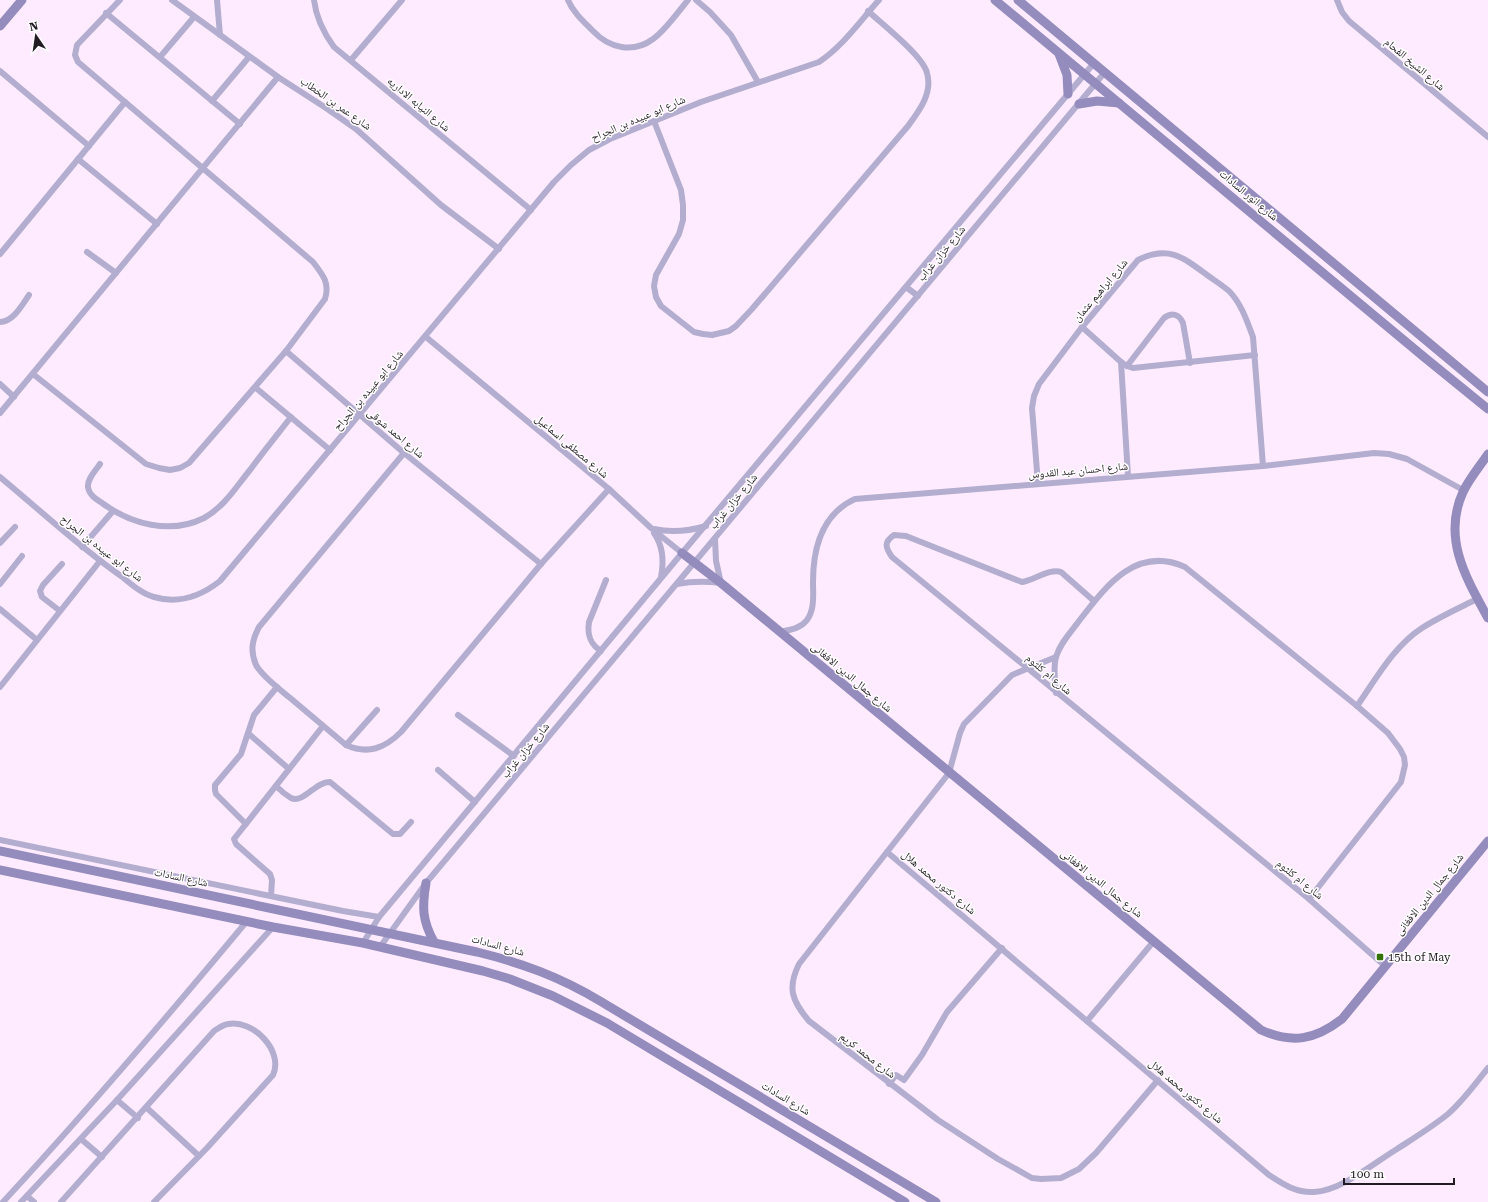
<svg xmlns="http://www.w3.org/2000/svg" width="1488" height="1202" viewBox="0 0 1488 1202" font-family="'Roboto Serif','Noto Naskh Arabic',serif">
<rect width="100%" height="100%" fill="#ffebff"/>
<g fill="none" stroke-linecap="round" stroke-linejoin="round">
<!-- street -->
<g stroke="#b3aed0" stroke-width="6">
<path d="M172,0L278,77L326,108L356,129L441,205L499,249"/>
<path d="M217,0L220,35"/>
<path d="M314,0C316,18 323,32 334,47L531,210"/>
<path d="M568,0C573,12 583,21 593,31C609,48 633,54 653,39C664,32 679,11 688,0"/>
<path d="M696,0L710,12L731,35L758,82"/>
<path d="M1337,0L1342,12L1349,21L1488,137"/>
<path d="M106,13L240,124"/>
<path d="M160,57L194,17"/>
<path d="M351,60L402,0"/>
<path d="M0,71L89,146"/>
<path d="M212,101L249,57"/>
<path d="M654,121L681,190L683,205V220L679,234L656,275L654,286L656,297L661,306L694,332L703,334L712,335L729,331L736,326L752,309L908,126C919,111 933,93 927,73C923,56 882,24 868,11"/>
<path d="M78,159L157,224"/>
<path d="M87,252L116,273"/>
<path d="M0,254L125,102"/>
<path d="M906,287L918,296"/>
<path d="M0,322C13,322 22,305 29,295"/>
<path d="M1082,327L1121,362L1127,366L1133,368L1255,355"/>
<path d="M426,337L609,489L651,528L682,553"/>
<path d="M286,351L404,453L541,564"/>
<path d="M1121,362L1128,476"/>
<path d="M1127,366L1164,318C1172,312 1179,314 1183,323L1190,363"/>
<path d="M33,374L146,464L159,468L170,470L180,468L189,463L286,351L325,299C330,283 323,275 313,262L78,62L75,55L77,45L120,0"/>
<path d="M0,384L14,397"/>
<path d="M256,388L330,450"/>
<path d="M0,413L278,77"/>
<path d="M404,453L259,627C252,640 250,651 256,665C262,676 279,689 289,697C308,713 327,729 346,745C368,755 385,748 401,732L541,564L609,489"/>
<path d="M100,464C96,470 87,479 88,487C89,495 96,499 102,503C131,524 170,535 204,518C224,507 236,487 250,470C263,452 277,435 291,417"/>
<path d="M0,477C40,510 78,546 121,576C131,584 142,594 154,597C178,604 201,596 220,581L554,182L571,165L589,150L610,139L701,102L819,62C843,46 860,21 879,0"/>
<path d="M1038,484L1032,408L1034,396L1039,384L1082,327L1138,260C1168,245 1183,257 1207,275C1214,280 1222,285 1229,291C1241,303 1247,321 1253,337L1263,466"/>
<path d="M654,529C672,533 689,531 706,526"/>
<path d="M654,533C663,546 664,562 661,577"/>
<path d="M0,543L15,527"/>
<path d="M82,547L113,511"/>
<path d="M0,584L22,556"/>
<path d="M677,584C692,581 706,581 721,583L716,561L715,539"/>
<path d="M1094,601L1061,572C1050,568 1034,580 1022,582L906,536L894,535C884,542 885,547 892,557L1309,899L1385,966"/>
<path d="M0,609L37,640"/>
<path d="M60,611L42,597L40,591L43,585L62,564"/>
<path d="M779,632C790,630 800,629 807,620C815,609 813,594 813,582C813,548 822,514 855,499L1263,466L1374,453L1389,454L1407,459L1463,490"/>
<path d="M601,651C590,644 587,635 589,622L606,580"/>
<path d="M1056,657L1012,675L964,724L960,733L949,773L799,964C787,988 792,1001 809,1021L938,1120L998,1159L1032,1178L1041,1179L1061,1178L1079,1169L1096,1153L1158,1080"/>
<path d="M0,687L100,561"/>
<path d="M1056,693C1055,682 1053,668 1056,657C1060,643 1071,632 1079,621C1106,586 1136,545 1185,567L1357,706L1388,733L1400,749L1404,757L1405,765L1401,782L1309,899"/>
<path d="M1357,706C1376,679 1394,646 1422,628C1439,617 1459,608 1477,599"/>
<path d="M458,715L514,756"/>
<path d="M249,734L289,769"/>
<path d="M346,745L377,710"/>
<path d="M438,770L475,802"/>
<path d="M276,786C280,790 286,795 291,798C303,804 316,781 330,782L393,834H400L411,822"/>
<path d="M246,824L216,794L215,790V785L241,754L254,715L277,687"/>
<path d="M0,840L343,911L379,917"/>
<path d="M887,852L1269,1175C1283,1184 1296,1193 1314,1192C1341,1191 1374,1163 1397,1149C1414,1138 1432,1127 1448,1114C1463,1101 1475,1084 1488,1068"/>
<path d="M271,896L272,880L270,874L236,844L234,839L323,726"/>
<path d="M363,943L379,917L682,553L1094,63"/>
<path d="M380,947L426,883L1105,72"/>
<path d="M1087,1021L1154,941"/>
<path d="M889,1084L896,1075L904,1080L922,1055L947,1012L1002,948"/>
<path d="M117,1100L138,1118"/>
<path d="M147,1108L199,1156"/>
<path d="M81,1139L102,1157"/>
<path d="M27,1196L34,1202"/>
<path d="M3,1202C87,1111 168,1016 247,921"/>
<path d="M21,1202L117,1100L273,927"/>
<path d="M61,1202L214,1031C219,1028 222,1025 228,1024C253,1019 284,1051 273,1075L207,1148L154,1202"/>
</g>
<!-- secondary -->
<g stroke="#948cbd" stroke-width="9">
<path d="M995,0L1424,357L1488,409"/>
<path d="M1018,0L1488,392"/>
<path d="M0,26L22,0"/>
<path d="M1059,54L1067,75L1068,94"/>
<path d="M1079,104L1097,101L1119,103"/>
<path d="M1488,454C1480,466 1469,479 1463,492C1442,538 1466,578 1488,618"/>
<path d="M682,553L721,583L1261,1030C1292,1044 1315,1040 1342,1019L1488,841"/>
<path d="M0,851L477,952C522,963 560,977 600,1001L936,1202"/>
<path d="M0,870L273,927L363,943L483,971L510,979L553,996L607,1023L905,1202"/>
<path d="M426,883C422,907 422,920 434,942"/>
</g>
</g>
<!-- markers -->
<rect fill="#347106" stroke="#fff" stroke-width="1.5" x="1376" y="953" width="8" height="8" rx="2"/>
<g text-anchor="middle" stroke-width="3" stroke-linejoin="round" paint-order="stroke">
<!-- street labels -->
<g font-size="11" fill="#231b23" stroke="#fff">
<text transform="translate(1415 64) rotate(40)" y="4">شارع الشيخ الفحام</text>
<text transform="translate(336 103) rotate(35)" y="4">شارع عمر بن الخطاب</text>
<text transform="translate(419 104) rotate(40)" y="4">شارع النيابه الاداريه</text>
<text transform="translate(638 118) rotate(-23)" y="4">شارع ابو عبيده بن الجراح</text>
<text transform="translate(1249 195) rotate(40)" y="4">شارع انور السادات</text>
<text transform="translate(941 253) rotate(-50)" y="4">شارع خزان غراب</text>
<text transform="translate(1100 290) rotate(-50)" y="4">شارع ابراهيم عثمان</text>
<text transform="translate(368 390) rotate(-50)" y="4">شارع ابو عبيده بن الجراح</text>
<text transform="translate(396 433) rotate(40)" y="4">شارع احمد شوقى</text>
<text transform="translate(572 446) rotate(40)" y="4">شارع مصطفى اسماعيل</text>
<text transform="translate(1078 470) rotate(-5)" y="4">شارع احسان عبد القدوس</text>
<text transform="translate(733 501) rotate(-50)" y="4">شارع خزان غراب</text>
<text transform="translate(102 548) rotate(38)" y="4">شارع ابو عبيده بن الجراح</text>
<text transform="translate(1049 674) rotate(40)" y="4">شارع ام كلثوم</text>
<text transform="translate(852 677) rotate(40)" y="4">شارع جمال الدين الافغانى</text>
<text transform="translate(525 750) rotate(-50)" y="4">شارع خزان غراب</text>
<text transform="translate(181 877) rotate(12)" y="4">شارع السادات</text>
<text transform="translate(1300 879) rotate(39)" y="4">شارع ام كلثوم</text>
<text transform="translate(939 882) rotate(40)" y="4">شارع دكتور محمد هلال</text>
<text transform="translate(1102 883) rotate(39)" y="4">شارع جمال الدين الافغانى</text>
<text transform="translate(1429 894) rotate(-51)" y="4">شارع جمال الدين الافغانى</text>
<text transform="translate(498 945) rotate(15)" y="4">شارع السادات</text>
<text transform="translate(868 1055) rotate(38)" y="4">شارع محمد كريم</text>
<text transform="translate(1186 1091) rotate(40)" y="4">شارع دكتور محمد هلال</text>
<text transform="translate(786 1098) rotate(31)" y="4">شارع السادات</text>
</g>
<!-- poi labels -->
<g font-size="11" fill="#231b23" stroke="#fff" text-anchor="start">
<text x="1388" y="961">15th of May</text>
</g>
</g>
<!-- north arrow -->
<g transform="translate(36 36) rotate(347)" stroke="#ffffff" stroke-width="3" paint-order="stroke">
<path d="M0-3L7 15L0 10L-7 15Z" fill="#231b23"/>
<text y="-6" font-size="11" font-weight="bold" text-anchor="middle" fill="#231b23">N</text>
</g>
<!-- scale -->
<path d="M1344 1178v6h110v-6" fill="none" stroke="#231b23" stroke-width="2"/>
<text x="1350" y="1178" font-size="12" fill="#231b23" stroke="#ffffff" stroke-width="3" paint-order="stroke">100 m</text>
</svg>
